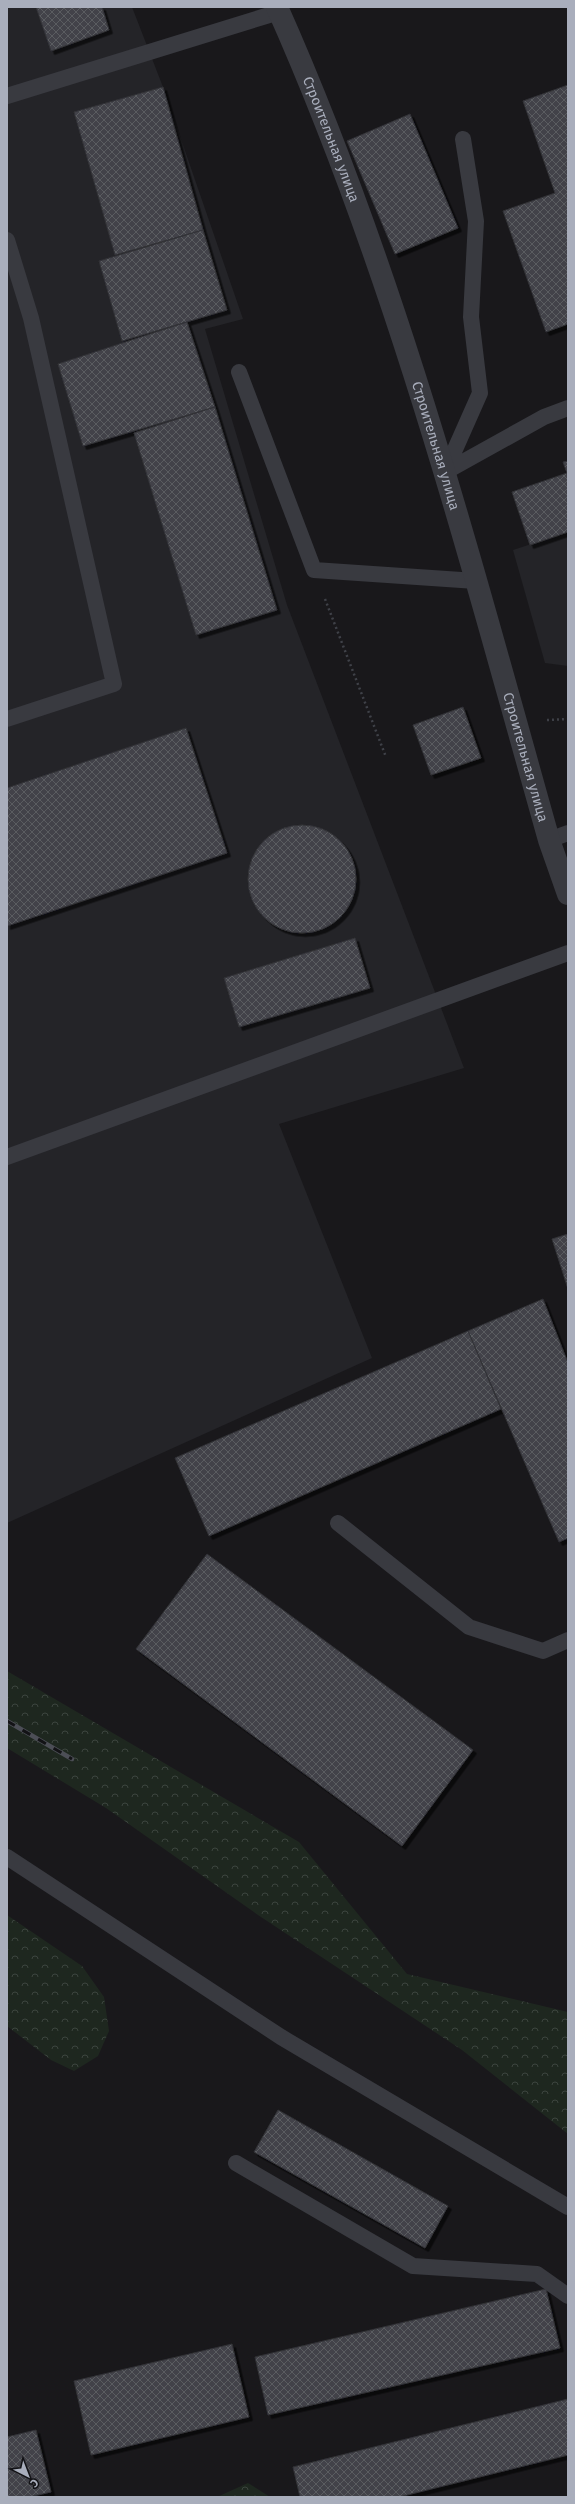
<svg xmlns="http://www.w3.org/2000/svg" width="575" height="2504" viewBox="0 0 575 2504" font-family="'Fira Sans',sans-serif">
<defs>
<pattern id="forest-crowns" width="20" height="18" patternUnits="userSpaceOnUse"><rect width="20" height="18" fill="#1e271f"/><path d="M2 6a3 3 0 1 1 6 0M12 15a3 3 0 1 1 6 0" fill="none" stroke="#3c443e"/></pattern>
<pattern id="building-cross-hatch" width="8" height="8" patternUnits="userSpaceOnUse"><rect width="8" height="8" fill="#424348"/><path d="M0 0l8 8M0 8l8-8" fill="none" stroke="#5a5c60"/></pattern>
<filter id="shadow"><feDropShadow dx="3.5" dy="3.5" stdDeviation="0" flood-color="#0009"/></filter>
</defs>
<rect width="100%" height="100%" fill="#19181b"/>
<!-- built -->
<g fill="#242428">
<path d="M7,7H132L163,87L243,319L205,329L287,605L464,1068L279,1124L372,1358L7,1523Z"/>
<path d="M568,532V666L545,663L513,550Z"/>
</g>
<!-- forest -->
<g fill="url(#forest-crowns)">
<path d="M7,1671L299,1842L407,1974L568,2012V2134L462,2050L258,1915L106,1808L7,1748Z"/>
<path d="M7,1915L82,1966L104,1997L109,2031L98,2056L74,2071L51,2060L7,2026Z"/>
<path d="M248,2483L270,2497H217Z"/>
</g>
<!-- building -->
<g fill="url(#building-cross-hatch)" stroke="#323237" filter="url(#shadow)">
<path d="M36,7H102L109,30L51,51Z"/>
<path d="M568,85V324L546,332L503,211L555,193L523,101Z"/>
<path d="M163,87L203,230L115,255L74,112Z"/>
<path d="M410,114L458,228L395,254L347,141Z"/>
<path d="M203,230L227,310L122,341L99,261Z"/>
<path d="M187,322L215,407L83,446L58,364Z"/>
<path d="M215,407L277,610L196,635L134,433Z"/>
<path d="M568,461V532L530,545L512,492L567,473L563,462Z"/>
<path d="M463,707L481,758L431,775L413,725Z"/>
<path d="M186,728L227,853L7,926V788Z"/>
<circle cx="302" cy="879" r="54"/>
<path d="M355,938L370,988L239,1027L224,978Z"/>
<path d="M568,1234V1289L552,1239Z"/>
<path d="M543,1299L568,1363V1538L559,1542L468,1331Z"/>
<path d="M468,1331L501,1409L209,1536L175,1458Z"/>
<path d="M207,1554L473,1750L402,1846L136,1649Z"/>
<path d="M278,2110L448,2206L425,2248L254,2152Z"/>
<path d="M546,2289L560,2348L268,2415L255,2357Z"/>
<path d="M232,2344L249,2417L91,2455L74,2381Z"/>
<path d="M568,2399V2455L399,2497H300L293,2467Z"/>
<path d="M36,2430L51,2492L29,2497H7V2437Z"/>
</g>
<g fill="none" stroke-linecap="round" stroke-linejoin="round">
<!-- path -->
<g stroke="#3f4148" stroke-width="2.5" stroke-dasharray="2 3" stroke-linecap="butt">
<path d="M325,599L386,757"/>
<path d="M547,720L568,719"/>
</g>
<!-- service -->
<g stroke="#393a40" stroke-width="16">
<path d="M7,96L279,12"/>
<path d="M463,139L476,221L471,317L480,393L445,472L544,417L568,408"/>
<path d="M7,240L31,318L114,684L7,719"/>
<path d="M239,372L314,570L476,581"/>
<path d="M549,840L568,833"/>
<path d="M7,1157L568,953"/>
<path d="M338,1523L469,1627L543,1651L568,1640"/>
<path d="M7,1857L281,2037L568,2207"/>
<path d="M236,2163L413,2266L537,2274L568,2296"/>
</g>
<!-- minor -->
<path stroke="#393a40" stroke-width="22" id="s1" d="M277,7C396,274 470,559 549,840L568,894"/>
<defs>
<path id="rail" d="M7,1721L72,1759"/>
</defs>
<!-- rail casing -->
<use href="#rail" stroke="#4c4e56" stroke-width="4.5"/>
<!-- rail -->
<use href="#rail" stroke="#131316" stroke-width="3" stroke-dasharray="9" stroke-linecap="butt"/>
</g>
<g text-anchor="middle" stroke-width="4" stroke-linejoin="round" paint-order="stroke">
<!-- street labels -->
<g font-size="14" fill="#a9aebc" stroke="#131316">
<text dy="5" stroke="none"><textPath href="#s1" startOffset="143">Строительная улица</textPath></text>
<text dy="5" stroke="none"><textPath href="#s1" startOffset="467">Строительная улица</textPath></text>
<text dy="5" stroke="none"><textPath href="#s1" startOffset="791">Строительная улица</textPath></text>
</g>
</g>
<!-- border -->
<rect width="575" height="2504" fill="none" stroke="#a9aebc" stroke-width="16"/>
<!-- north arrow -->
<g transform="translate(28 2476) rotate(138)" stroke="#131316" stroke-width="3" paint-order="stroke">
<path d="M0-3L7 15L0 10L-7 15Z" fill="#a9aebc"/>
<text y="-6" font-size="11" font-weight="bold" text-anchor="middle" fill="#a9aebc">С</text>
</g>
</svg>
